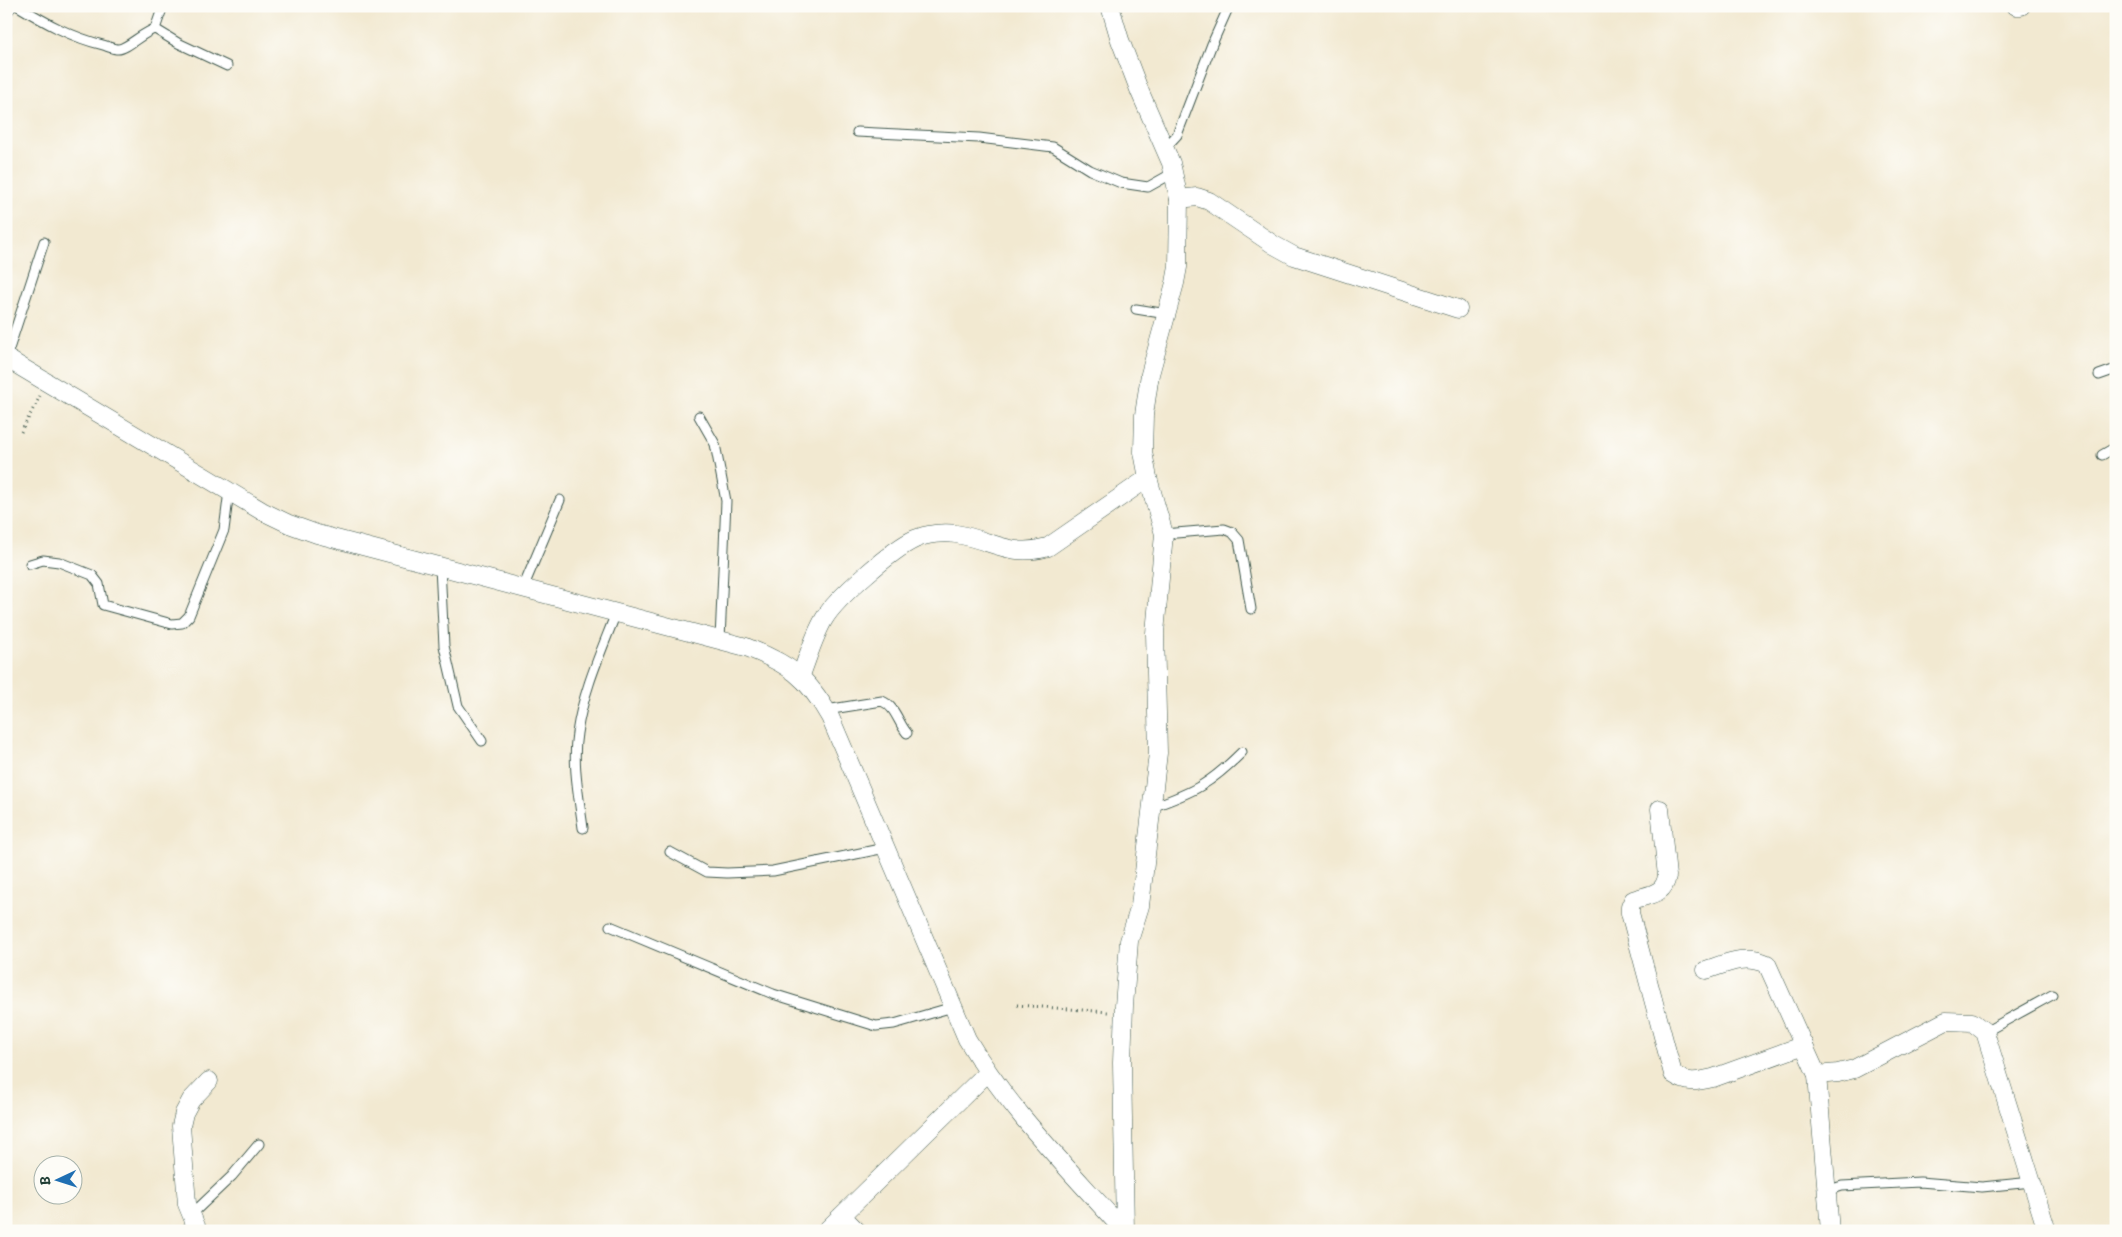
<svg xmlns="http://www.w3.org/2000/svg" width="2122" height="1237" viewBox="0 0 2122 1237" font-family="Mali,sans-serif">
<rect width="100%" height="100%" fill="#fdfcf7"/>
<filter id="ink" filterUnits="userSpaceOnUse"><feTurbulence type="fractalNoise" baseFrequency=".02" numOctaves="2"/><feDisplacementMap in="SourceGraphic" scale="10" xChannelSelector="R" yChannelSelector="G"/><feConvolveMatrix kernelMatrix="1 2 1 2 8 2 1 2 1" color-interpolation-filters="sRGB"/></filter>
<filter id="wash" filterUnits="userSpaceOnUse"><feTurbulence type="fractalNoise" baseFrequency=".0096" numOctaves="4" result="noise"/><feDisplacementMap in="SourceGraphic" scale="20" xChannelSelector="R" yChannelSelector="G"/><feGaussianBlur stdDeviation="1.12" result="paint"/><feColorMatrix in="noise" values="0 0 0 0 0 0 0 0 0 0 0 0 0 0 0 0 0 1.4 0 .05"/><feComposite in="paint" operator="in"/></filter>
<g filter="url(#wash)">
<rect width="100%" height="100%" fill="#f2e9d1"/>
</g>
<g filter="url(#ink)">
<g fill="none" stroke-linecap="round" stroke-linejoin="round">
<defs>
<g id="service">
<path d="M18,6C46,23 71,37 103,45C107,46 113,49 118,49C127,49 143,32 155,29L178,43L227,66"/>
<path d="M155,29L163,6"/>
<path d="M857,132L979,138L1053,147L1090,170L1121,183L1148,187L1173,173"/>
<path d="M1165,148L1177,135L1212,44L1229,6"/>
<path d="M1136,309L1167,314"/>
<path d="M6,358L44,242"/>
<path d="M2099,375L2116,369"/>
<path d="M699,416L715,444L726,501L720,640"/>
<path d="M2102,455L2116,447"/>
<path d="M1164,534L1224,529L1232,532L1239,540L1251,609"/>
<path d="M30,564L43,560L59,562L92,575L99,584L103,605L172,624L182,623L189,616L224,530L229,491"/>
<path d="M440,567L444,646L458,706L482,741"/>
<path d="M523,588L560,500"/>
<path d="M826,710L882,701C896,707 898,723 907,733"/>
<path d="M1152,807C1194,792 1210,784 1242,752"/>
<path d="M583,828C579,797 572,764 577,733C583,691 601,652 616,613"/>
<path d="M670,852L707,872L727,873L773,871L885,848"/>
<path d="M610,926L773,994L876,1026L894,1024L953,1007"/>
<path d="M1985,1032L2052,995"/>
<path d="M1826,1191L1842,1186L1920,1182L1982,1187L2032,1182"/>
<path d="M191,1215L232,1176L259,1144"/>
<path d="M184,1231L195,1223"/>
</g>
<g id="minor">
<path d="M1110,6L1120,40L1140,92L1171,163L1179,199L1178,267L1175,283L1150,374L1144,415L1143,452L1148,478L1164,534L1155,633L1158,753L1140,906L1129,941L1124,1006L1122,1063L1125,1231"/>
<path d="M2016,6H2021"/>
<path d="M6,7L7,6"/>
<path d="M1179,199L1197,197L1209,201L1274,245L1294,256L1458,309"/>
<path d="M6,358L262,511L289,524L317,534L746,647C789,664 807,676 830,717L967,1039C1009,1110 1069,1169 1124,1231"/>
<path d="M801,675C808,657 814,636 824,619C836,598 893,549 915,539C926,534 944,532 956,534C992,540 1010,558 1048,547L1148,478"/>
<path d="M1660,809L1667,876C1664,895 1650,894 1633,900L1630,907V913L1673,1074C1688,1084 1696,1082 1713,1078L1804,1045"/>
<path d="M1706,970C1727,963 1745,954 1767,964L1817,1075L1830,1231"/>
<path d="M1817,1075L1838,1073L1854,1069L1946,1021L1972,1022L1985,1032L2047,1231"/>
<path d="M842,1216L857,1231"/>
<path d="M198,1231L187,1204L181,1126L184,1113L191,1100L209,1081"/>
<path d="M826,1231L987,1073"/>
</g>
</defs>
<!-- service casing -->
<use href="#service" stroke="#3f574c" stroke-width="11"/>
<!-- minor casing -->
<use href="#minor" stroke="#3f574c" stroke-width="19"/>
<!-- path -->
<g stroke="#3f574c" stroke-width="3" stroke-dasharray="1 4" stroke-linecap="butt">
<path d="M21,432L40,396"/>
<path d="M1017,1005L1108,1012"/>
</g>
<!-- service -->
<use href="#service" stroke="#fff" stroke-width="9"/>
<!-- minor -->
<use href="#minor" stroke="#fff" stroke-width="18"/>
</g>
</g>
<!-- margin -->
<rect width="2122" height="1237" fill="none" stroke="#fdfcf7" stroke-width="25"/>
<!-- north arrow -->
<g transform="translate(58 1180) rotate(266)"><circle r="24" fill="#fdfcf7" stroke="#a4b0a9"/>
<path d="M0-4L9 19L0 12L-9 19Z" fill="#1f6fb2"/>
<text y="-8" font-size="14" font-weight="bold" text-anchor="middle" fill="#1f3d34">B</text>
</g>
</svg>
